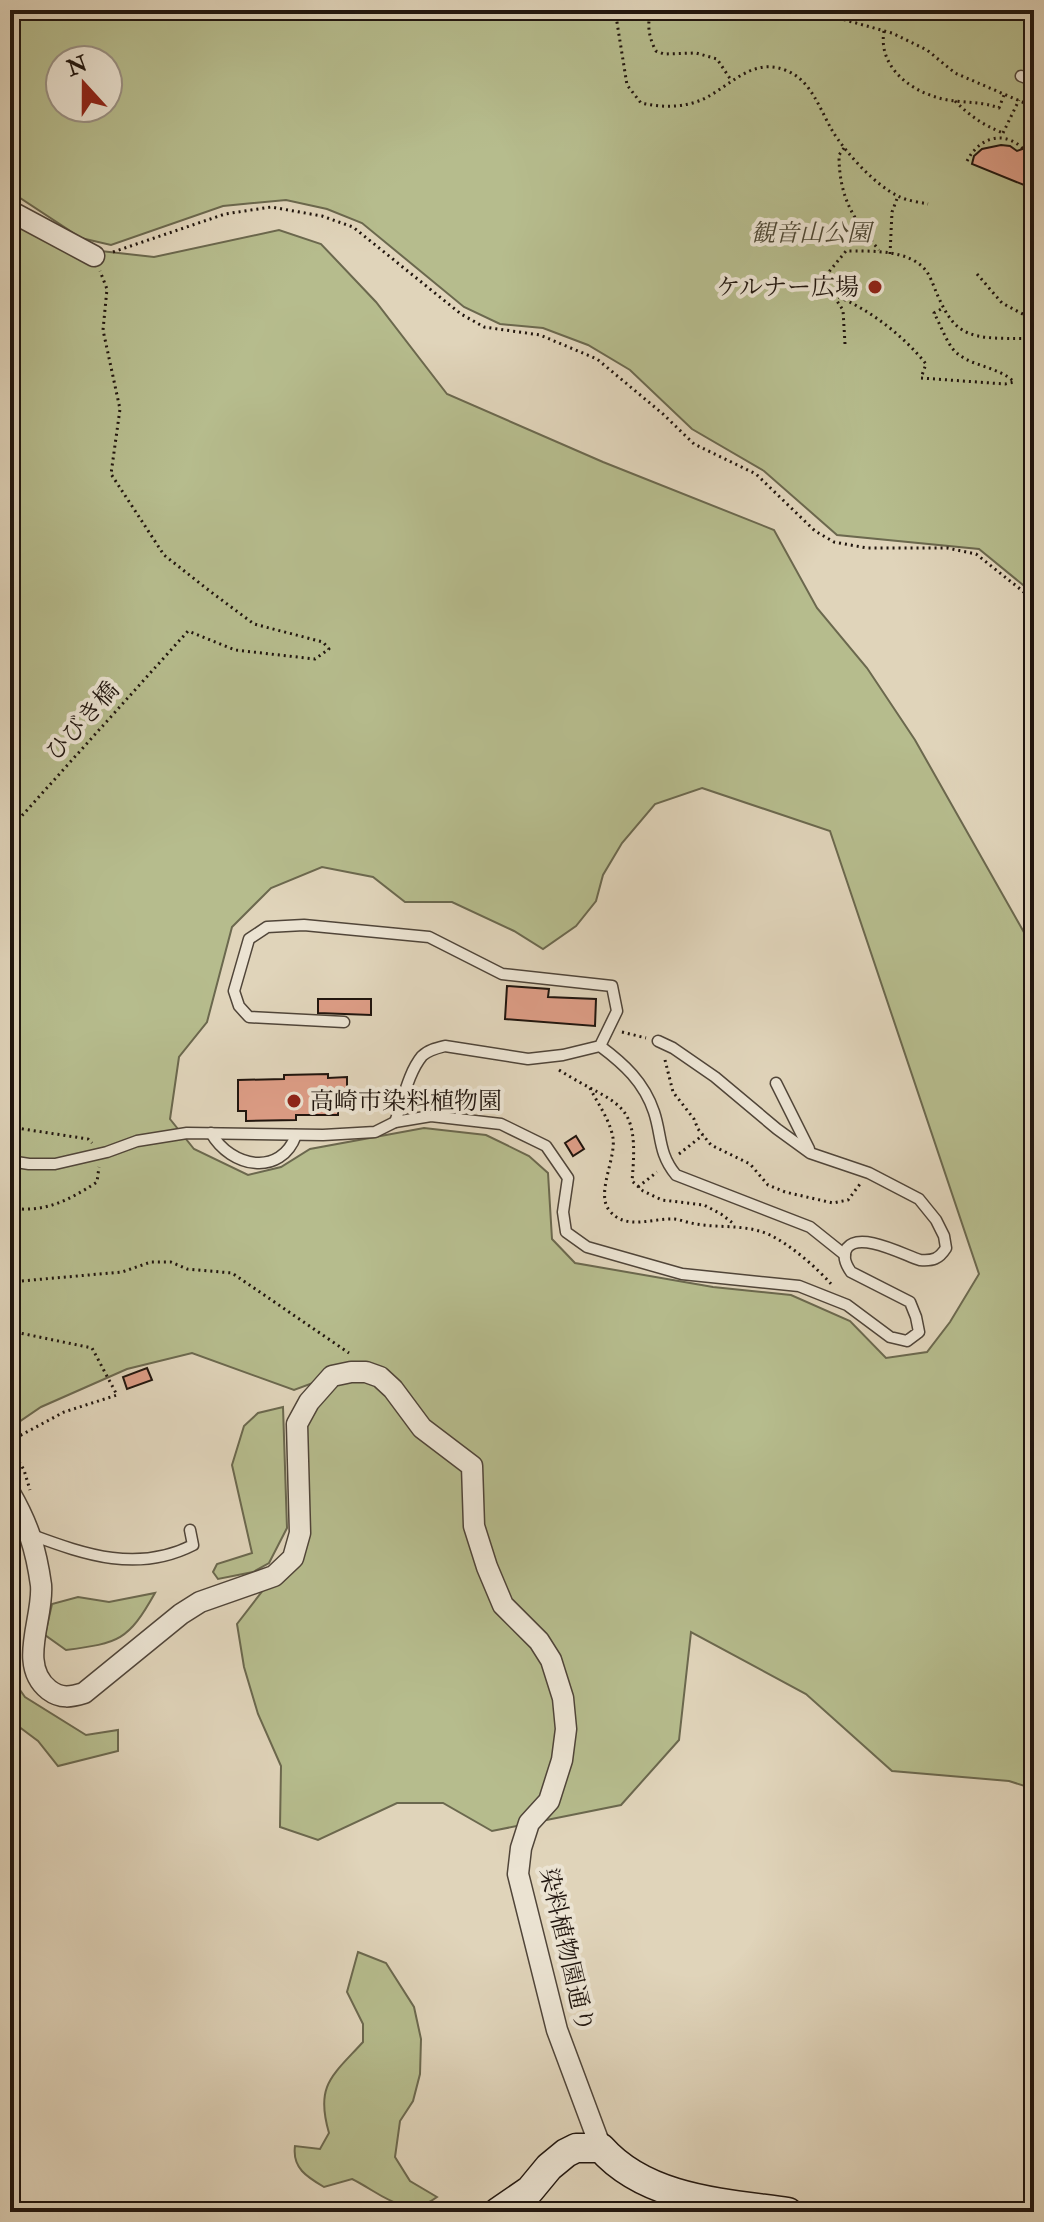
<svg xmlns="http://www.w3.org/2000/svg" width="1044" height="2222" viewBox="0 0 1044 2222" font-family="'IM FELL Double Pica','Noto Serif JP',serif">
<rect width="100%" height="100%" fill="#e0d4ba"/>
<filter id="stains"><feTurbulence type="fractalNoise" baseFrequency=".0025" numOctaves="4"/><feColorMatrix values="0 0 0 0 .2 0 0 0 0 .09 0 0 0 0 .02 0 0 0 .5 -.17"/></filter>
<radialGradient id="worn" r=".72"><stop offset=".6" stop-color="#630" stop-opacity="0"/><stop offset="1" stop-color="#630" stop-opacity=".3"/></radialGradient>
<!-- green -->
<g fill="#b6bc8d" stroke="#6b684e" stroke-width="2" fill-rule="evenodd">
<path d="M10,10H1034V594L979,549L837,535L764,471L692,429L630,370L588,345L543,328L500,324L464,307L362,223L327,209L286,200L223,206L111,245L81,238L20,198L10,196ZM60,60H108V108H60Z"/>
<path d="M10,218L65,247L154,257L279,230L321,244L376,302L447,394L603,462L774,530L817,608L867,668L915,740L1034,950V1789L1009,1781L892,1771L806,1694L691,1632L679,1740L621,1805L492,1831L443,1803H397L318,1840L280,1827L281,1766L258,1714L244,1667L237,1624L274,1576L293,1558L297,1424L329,1377L294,1390L192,1353L127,1369L41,1407L10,1428ZM702,788L830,831L979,1274L950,1322L927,1352L886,1358L850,1321L791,1295L713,1287L575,1263L552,1239L548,1173L529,1156L486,1135L424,1128L310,1149L281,1167L248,1175L194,1149L170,1119L179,1057L207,1022L232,927L271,888L322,867L373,877L405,902H452L514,931L543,949L576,926L596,901L603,875L622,843L655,804Z"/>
<path d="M283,1407L287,1528L269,1563L253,1572L218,1579L213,1572L217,1564L252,1553L232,1465L244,1426L258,1413Z"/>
<path d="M155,1593C128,1641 119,1643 66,1650L45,1635L52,1604L78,1597L109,1602Z"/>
<path d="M10,1676L25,1697L86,1735L118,1730V1751L58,1766L38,1741L10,1720Z"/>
<path d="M358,1952L386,1963L414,2007L421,2039L420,2074L413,2101L400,2121L395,2157L410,2181L437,2197C406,2221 381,2193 352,2179L324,2187C307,2177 292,2168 295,2146L320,2149L329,2133C315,2085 332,2076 363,2042V2024L347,1992Z"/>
</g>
<!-- building -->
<g fill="#dd9d86" stroke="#20150e" stroke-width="2">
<path d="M1001,145L1010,146L1017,151L1034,145V161L1024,185L972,164L974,156L982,149Z"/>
<path d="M507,986L549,989L548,997L596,999L595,1026L505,1019Z"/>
<path d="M318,999H371V1015L318,1013Z"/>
<path d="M328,1074V1078L347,1077V1108H338V1115H296V1120L246,1121V1111H238V1080L284,1079V1075Z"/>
<path d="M576,1136L584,1149L573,1156L565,1143Z"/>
<path d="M147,1368L152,1380L127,1389L123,1377Z"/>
</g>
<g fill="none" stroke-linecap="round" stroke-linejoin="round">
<defs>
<g id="lane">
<path d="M1021,76L1034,81"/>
<path d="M344,1022L249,1017L239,1006L234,991L249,939L267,927L304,925L429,937L502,974L612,986L617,1011L600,1046L563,1055L528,1059L445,1046C437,1048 428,1050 422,1056C408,1073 403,1101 395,1122"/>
<path d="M600,1046C624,1064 644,1082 654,1112C662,1136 658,1153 676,1175L810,1227L845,1255"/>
<path d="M776,1083L809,1149"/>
<path d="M211,1133C231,1168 281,1177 296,1135"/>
<path d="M10,1161L29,1164H55L107,1152L137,1141L187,1133L323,1135L375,1132L395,1122L431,1116L501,1124L546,1146L568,1178L563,1212L566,1232L587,1247L682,1274L799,1286L847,1305L890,1337L907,1341L919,1332L916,1317L910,1302L851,1272C846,1265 842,1256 847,1248C860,1231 904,1255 920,1260C933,1261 939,1259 946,1248L944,1236L936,1220L919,1199L869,1173L810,1153L777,1129L715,1077L673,1048L658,1041"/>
<path d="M32,1535C86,1555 138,1573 193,1545L190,1530"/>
</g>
<g id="street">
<path d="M10,211L94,256"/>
<path d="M10,1493C28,1524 36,1549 41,1585C44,1618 17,1665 49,1690C61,1699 71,1697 84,1693L181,1614L200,1602L274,1576L293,1558L300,1533L297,1424L309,1402L332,1376L351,1372H366L380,1377L393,1389L422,1428L472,1466L474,1526L487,1567L503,1605L539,1641L551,1660L563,1698L566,1729L562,1760L549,1801L529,1823L521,1848L518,1874L557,2030L601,2148"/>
</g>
<path id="secondary" d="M498,2212L530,2190L549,2167L566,2153L576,2148H601C647,2200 725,2203 788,2212"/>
</defs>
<!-- lane casing -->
<use href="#lane" stroke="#504539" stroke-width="13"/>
<!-- street casing -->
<use href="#street" stroke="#504539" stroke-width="23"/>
<!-- secondary casing -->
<use href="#secondary" stroke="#20150e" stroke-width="31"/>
<!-- path -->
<g stroke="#20150e" stroke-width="3" stroke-dasharray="2 4" stroke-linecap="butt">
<path d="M615,10L627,85L641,103C660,107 677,108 696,102C726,92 749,56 785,70C811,79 820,110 833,132C847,154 875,185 898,196C907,201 919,202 928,204"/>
<path d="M652,10C646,23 649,38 656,51L664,54L696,53L717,59L731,80"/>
<path d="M809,10L892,33L927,50L955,73L1034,107"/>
<path d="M884,31C877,71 919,98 956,101C971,103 983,102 999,108L1004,95"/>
<path d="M955,101C970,116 983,125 1003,133"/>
<path d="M1003,133L1019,100"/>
<path d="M844,148L839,155C839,197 853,219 879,250"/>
<path d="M967,161C987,123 1030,135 1034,176"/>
<path d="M1030,188L1034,180"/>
<path d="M113,252L225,214L271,207L322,216L353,227L461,314L484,327L540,335L597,359L663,414L694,444L756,474L815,531L834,542L867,548H947L976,554L1034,600"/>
<path d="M890,254L892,212L898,196"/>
<path d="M977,274L1002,303L1034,320"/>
<path d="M833,295C867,307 904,336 926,364L921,378L1005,384L1014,382C997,365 967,367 952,348C945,338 940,324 934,313L943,308"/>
<path d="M845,344L843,310L827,286L828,273L846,251C870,251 911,249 927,272C931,278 934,287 937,294C943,307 949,321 961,329C979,342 1013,337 1034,339"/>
<path d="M10,829L188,631L235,650L315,659L329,649L323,642L254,624L211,592L164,555L111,474L120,409L103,330L107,289L100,271"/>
<path d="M622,1032L646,1038"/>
<path d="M665,1060L673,1092L694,1119L698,1129L711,1145L750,1164L768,1185L785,1192L833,1203L848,1200L860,1184"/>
<path d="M559,1070C619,1108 640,1097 632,1181L643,1191L662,1200L704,1205L721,1214L734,1224"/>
<path d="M590,1088C598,1104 610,1120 613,1138C616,1159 596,1193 609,1210C625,1231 652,1218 673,1219C679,1219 685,1222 691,1223C717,1229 744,1223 770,1235C792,1246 816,1267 832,1285"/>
<path d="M10,1127L88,1139L92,1143"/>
<path d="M679,1154L703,1135"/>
<path d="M638,1187L657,1172"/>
<path d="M10,1208C44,1213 68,1201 97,1182L99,1167"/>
<path d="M10,1282L122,1272L151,1262H171L187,1269L232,1273L349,1353"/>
<path d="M10,1331L92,1348L117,1395L64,1412L10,1441"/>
<path d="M10,1446L24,1470L30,1490"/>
</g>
<!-- lane -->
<use href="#lane" stroke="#ebe3d2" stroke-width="10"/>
<!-- street -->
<use href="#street" stroke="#ebe3d2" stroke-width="20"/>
<!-- secondary -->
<use href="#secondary" stroke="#ebe3d2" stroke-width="28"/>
</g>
<!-- markers -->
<g fill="#8f2418" stroke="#ebe3d2" stroke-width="3">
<circle cx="875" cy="287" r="8"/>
<circle cx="294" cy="1101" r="8"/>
</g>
<g text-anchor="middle" stroke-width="8" stroke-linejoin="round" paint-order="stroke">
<!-- park labels -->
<g font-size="24" font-style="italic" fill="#4d4734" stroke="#ebe3d2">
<text x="811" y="241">観音山公園</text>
</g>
<!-- poi labels -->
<g font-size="24" fill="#20150e" stroke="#ebe3d2" text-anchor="end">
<text x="859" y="295">ケルナー広場</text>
<text x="310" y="1109" text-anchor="start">高崎市染料植物園</text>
</g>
<!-- street labels -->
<g font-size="24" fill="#20150e" stroke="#ebe3d2">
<text transform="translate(82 721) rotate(-48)" y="8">ひびき橋</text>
<text transform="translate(567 1950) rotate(77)" y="8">染料植物園通り</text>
</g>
</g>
<!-- margin -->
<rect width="1044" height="2222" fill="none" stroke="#e0d4ba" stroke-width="40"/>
<rect x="12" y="12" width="1020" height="2198" fill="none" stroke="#20150e" stroke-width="4"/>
<rect x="20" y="20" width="1004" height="2182" fill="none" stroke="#20150e" stroke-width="2"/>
<!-- north arrow -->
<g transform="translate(84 84) rotate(339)"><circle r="38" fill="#ebe3d2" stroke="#9a9184" stroke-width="2"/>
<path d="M0-6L14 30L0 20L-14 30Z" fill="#8f2418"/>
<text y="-12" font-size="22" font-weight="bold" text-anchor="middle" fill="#20150e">N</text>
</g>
<rect width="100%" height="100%" filter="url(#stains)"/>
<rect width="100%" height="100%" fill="url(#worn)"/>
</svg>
